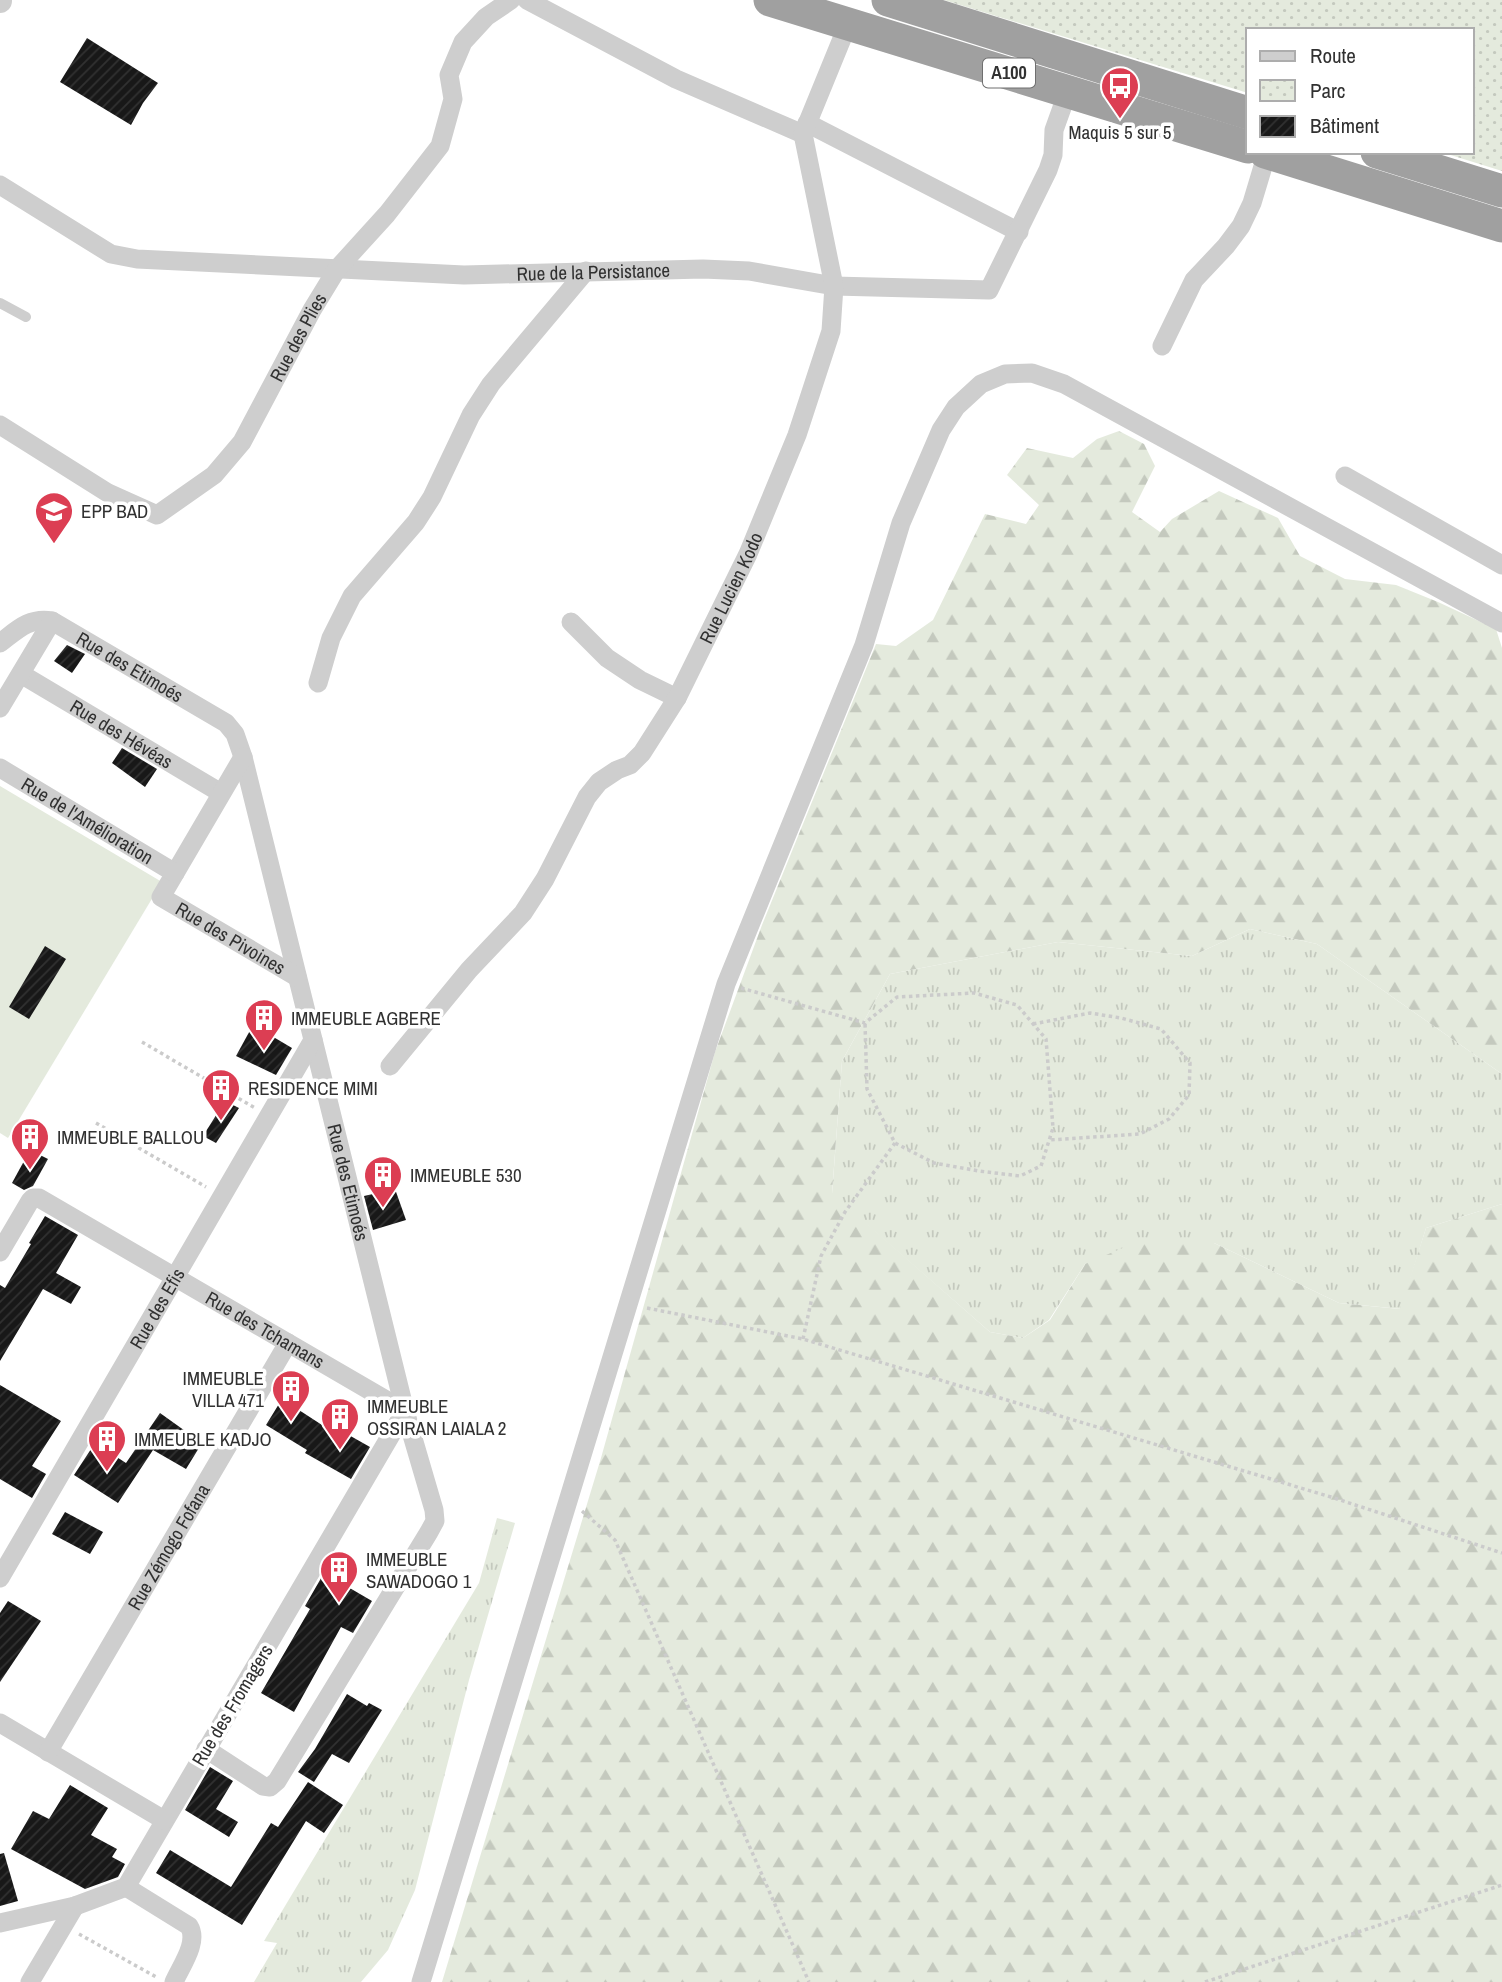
<svg xmlns="http://www.w3.org/2000/svg" width="1502" height="1982" viewBox="0 0 1502 1982" font-family="'Archivo Narrow',sans-serif">
<defs>
<pattern id="grass-tufts" width="24" height="20" patternUnits="userSpaceOnUse" patternTransform="scale(1.75)"><rect width="24" height="20" fill="#e4eadd"/><path d="M3 7l-1-3M5 7V3M7 7l1-3M15 17l-1-3M17 17v-4M19 17l1-3" fill="none" stroke="#c4c9be"/></pattern>
<pattern id="forest-firs" width="22" height="20" patternUnits="userSpaceOnUse" patternTransform="scale(1.75)"><rect width="22" height="20" fill="#e4eadd"/><path d="M5 1l3.5 6h-7zM16 11l3.5 6h-7z" fill="#c4c9be"/></pattern>
<pattern id="park-dots" width="8" height="8" patternUnits="userSpaceOnUse" patternTransform="scale(1.75)"><rect width="8" height="8" fill="#e4eadd"/><path d="M2 2h.1M6 6h.1" fill="none" stroke="#c4c9be" stroke-width="1.8" stroke-linecap="round"/></pattern>
<pattern id="building-hatch" width="6" height="6" patternUnits="userSpaceOnUse" patternTransform="scale(1.75)"><rect width="6" height="6" fill="#181818"/><path d="M-1 1l2-2M0 6l6-6M5 7l2-2" fill="none" stroke="#313131"/></pattern>
</defs>
<rect width="100%" height="100%" fill="#fff"/>
<!-- grass -->
<g fill="url(#grass-tufts)">
<path d="M1250,929L1317,944L1502,1074V1204L1426,1228L1401,1309L1339,1303L1214,1243L1085,1264L1049,1320L1023,1338L990,1332L832,1194L842,1061L890,974L1058,942L1192,956Z"/>
<path d="M497,1518L515,1523L469,1680L415,1890L388,1950L361,1982H254L277,1943L264,1941L479,1583Z"/>
</g>
<!-- forest -->
<path fill="url(#forest-firs)" d="M1119,431L1144,444L1155,466L1132,512L1160,532L1172,519L1219,491L1278,518L1300,556L1345,579L1396,585L1438,602L1496,629L1502,648V1074L1317,944L1250,929L1192,956L1058,942L890,974L842,1061L832,1193L990,1332L1023,1338L1050,1320L1085,1264L1146,1238L1214,1243L1339,1303L1400,1309L1426,1228L1502,1204V1982H442L601,1458L715,1052L762,925L876,644L896,646L933,620L985,514L1026,524L1039,505L1007,475L1027,448L1073,458L1097,439Z"/>
<!-- park -->
<path fill="url(#park-dots)" d="M944,0H1502V171L1441,152H1472V30H1248V93Z"/>
<!-- garden -->
<path fill="#e4eadd" d="M0,786L162,882L8,1138L0,1133Z"/>
<!-- building -->
<g fill="url(#building-hatch)">
<path d="M87,38L158,83L143,103L131,125L60,82Z"/>
<path d="M67,645L85,654L72,673L54,661Z"/>
<path d="M122,748L157,769L145,787L112,763Z"/>
<path d="M45,946L66,959L29,1019L9,1007Z"/>
<path d="M253,1025L292,1048L276,1075L236,1056Z"/>
<path d="M225,1101L239,1108L216,1143L203,1136Z"/>
<path d="M30,1150L48,1159L33,1186L24,1190L12,1183Z"/>
<path d="M395,1189L406,1220L373,1230L364,1196Z"/>
<path d="M45,1216L78,1235L56,1273L81,1287L71,1304L43,1289L0,1361V1285L5,1288L31,1244L29,1243Z"/>
<path d="M0,1385L61,1421L32,1466L46,1474L32,1498L0,1479Z"/>
<path d="M282,1399L322,1425L324,1421L370,1447L351,1479L305,1453L307,1450L266,1425Z"/>
<path d="M160,1413L202,1443L186,1469L153,1450L118,1503L74,1475L95,1443L126,1463Z"/>
<path d="M65,1512L103,1532L90,1554L52,1534Z"/>
<path d="M324,1573L372,1601L353,1633L341,1627L294,1712L261,1693L310,1609L305,1606Z"/>
<path d="M8,1601L41,1621L0,1682V1613Z"/>
<path d="M347,1694L367,1706L369,1703L382,1710L349,1763L332,1754L314,1782L298,1772L315,1749Z"/>
<path d="M210,1767L233,1781L216,1809L238,1822L229,1837L185,1810Z"/>
<path d="M308,1782L343,1805L324,1833L306,1821L242,1925L156,1873L170,1850L231,1887L271,1823L278,1827Z"/>
<path d="M70,1785L108,1808L91,1835L117,1849L112,1857L125,1864L118,1877L85,1889L11,1849L33,1811L49,1819Z"/>
<path d="M4,1853L18,1901L0,1906V1854Z"/>
</g>
<g fill="none" stroke-linecap="round" stroke-linejoin="round">
<!-- path -->
<g stroke="#cbcbcb" stroke-width="3.5" stroke-dasharray="3.5 3.5" stroke-linecap="butt">
<path d="M741,988L865,1023L897,997L974,993L1017,1005L1046,1039L1053,1128L1041,1166L1020,1176L979,1171L934,1163L895,1143L867,1089L865,1023"/>
<path d="M1033,1024L1090,1013L1121,1018L1161,1029L1190,1063L1189,1095L1169,1119L1140,1134L1049,1140"/>
<path d="M142,1042L255,1108"/>
<path d="M96,1123L206,1187"/>
<path d="M647,1308L803,1339L1331,1497L1502,1553"/>
<path d="M803,1339L821,1256L845,1212L895,1143"/>
<path d="M582,1511L615,1540L809,1982"/>
<path d="M79,1934L158,1978"/>
<path d="M1205,1982L1502,1885"/>
</g>
<!-- service -->
<path stroke="#cecece" stroke-width="10" d="M0,303L26,317"/>
<!-- minor -->
<g stroke="#cecece" stroke-width="19">
<path d="M527,0L676,79L803,134"/>
<path d="M807,123L1019,232"/>
<path id="s1" d="M0,185L111,254L137,259L464,275L703,269L749,271L834,286L989,290L1048,170L1053,155L1054,130L1068,91"/>
<path d="M1162,346L1194,280L1226,246L1241,226L1252,203L1267,153"/>
<path id="s2" d="M0,425L108,493L157,515L214,475L242,442L312,310L337,269L387,214L440,146L453,99L449,75L463,42L486,17L511,0"/>
<path d="M1345,476L1502,565"/>
<path d="M571,622L607,658L640,680L677,698"/>
<path id="s3" d="M0,643C17,630 29,617 52,621L226,723L235,734L243,757L405,1411L434,1510L435,1521L429,1532L277,1781L270,1787L263,1786L206,1749"/>
<path id="s4" d="M21,674L221,793"/>
<path d="M318,683L331,638L352,596L416,522L432,497L471,415L491,384L586,271"/>
<path d="M0,708L52,621"/>
<path id="s5" d="M243,757L161,897L297,977"/>
<path id="s6" d="M0,768L175,873"/>
<path id="s7" d="M390,1066L469,970L523,913L545,879L587,797L599,782L617,770L630,765L642,753L677,698L748,554L797,435L831,331L834,286L803,134L848,24"/>
<path id="s8" d="M0,1252L30,1201L33,1198H39L405,1411L126,1887L75,1906L0,1923"/>
<path id="s9" d="M0,1578L313,1040"/>
<path d="M0,1723L164,1820"/>
<path id="s10" d="M48,1752L288,1343"/>
<path d="M126,1887L189,1926C199,1942 181,1966 174,1982"/>
<path d="M30,1982L75,1906"/>
<path d="M421,1982L726,984L864,645L901,523L941,430L956,407L981,384L1005,374L1032,373L1064,384L1502,623"/>
</g>
<!-- tertiary -->
<path stroke="#cecece" stroke-width="24" d="M0,1V0"/>
<!-- trunk -->
<g stroke="#a0a0a0" stroke-width="33">
<path d="M770,0L1248,147"/>
<path d="M888,0L1248,113"/>
<path d="M1265,152L1502,226"/>
<path d="M1377,152L1502,191"/>
</g>
</g>
<!-- icons -->
<defs>
<symbol id="bus-pin" viewBox="-11 -11 22 30"><path d="M0 17L-7.5 6A9.5 9.5 0 1 1 7.5 6Z" fill="#dc3e53" stroke="#fff"/><path d="M-5-6H5V4H4V6H2V4H-2V6H-4V4H-5ZM-3.5-4V0h7V-4ZM-3.5 1.2v1.5H-2V1.2ZM2 1.2v1.5H3.5V1.2Z" fill="#fff"/></symbol>
<symbol id="school-pin" viewBox="-11 -11 22 30"><path d="M0 17L-7.5 6A9.5 9.5 0 1 1 7.5 6Z" fill="#dc3e53" stroke="#fff"/><path d="M0-5L7-2L0 1L-7-2ZM-4 1L0 2.5L4 1V4Q0 6-4 4Z" fill="#fff"/></symbol>
<symbol id="building-pin" viewBox="-11 -11 22 30"><path d="M0 17L-7.5 6A9.5 9.5 0 1 1 7.5 6Z" fill="#dc3e53" stroke="#fff"/><path d="M-4-6H4V6H1V3H-1V6H-4ZM-2.5-4.3h1.7v1.8h-1.7ZM.8-4.3h1.7v1.8H.8ZM-2.5-1h1.7V.8h-1.7ZM.8-1h1.7V.8H.8Z" fill="#fff"/></symbol>
</defs>
<g fill-rule="evenodd">
<use href="#bus-pin" x="1098" y="64" width="44" height="60"/>
<use href="#school-pin" x="32" y="489" width="44" height="60"/>
<use href="#building-pin" x="242" y="996" width="44" height="60"/>
<use href="#building-pin" x="199" y="1066" width="44" height="60"/>
<use href="#building-pin" x="8" y="1115" width="44" height="60"/>
<use href="#building-pin" x="361" y="1153" width="44" height="60"/>
<use href="#building-pin" x="269" y="1367" width="44" height="60"/>
<use href="#building-pin" x="318" y="1395" width="44" height="60"/>
<use href="#building-pin" x="85" y="1417" width="44" height="60"/>
<use href="#building-pin" x="317" y="1548" width="44" height="60"/>
</g>
<g text-anchor="middle" stroke-width="7" stroke-linejoin="round" paint-order="stroke">
<!-- shield labels -->
<rect fill="#fff" stroke="#6f6f6f" stroke-width="2" x="983" y="58.5" width="52" height="29" rx="5"/>
<g font-size="18" font-weight="bold" fill="#313131">
<text x="1009" y="79">A100</text>
</g>
<!-- poi labels -->
<g font-size="19" fill="#313131" stroke="#fff" text-anchor="start">
<text x="1120" y="139" text-anchor="middle">Maquis 5 sur 5</text>
<text x="81" y="518">EPP BAD</text>
<text x="291" y="1025">IMMEUBLE AGBERE</text>
<text x="248" y="1095">RESIDENCE MIMI</text>
<text x="57" y="1144">IMMEUBLE BALLOU</text>
<text x="410" y="1182">IMMEUBLE 530</text>
<text x="264" y="1385" text-anchor="end">IMMEUBLE<tspan x="264" dy="22">VILLA 471</tspan></text>
<text x="367" y="1413">IMMEUBLE<tspan x="367" dy="22">OSSIRAN LAIALA 2</tspan></text>
<text x="134" y="1446">IMMEUBLE KADJO</text>
<text x="366" y="1566">IMMEUBLE<tspan x="366" dy="22">SAWADOGO 1</tspan></text>
</g>
<!-- street labels -->
<g font-size="19" fill="#313131" stroke="#fff">
<text dy="7" stroke="none"><textPath href="#s1" startOffset="614">Rue de la Persistance</textPath></text>
<text dy="7" stroke="none"><textPath href="#s2" startOffset="413">Rue des Plies</textPath></text>
<text dy="7" stroke="none"><textPath href="#s7" startOffset="595">Rue Lucien Kodo</textPath></text>
<text dy="7" stroke="none"><textPath href="#s3" startOffset="149">Rue des Etimoés</textPath></text>
<text dy="7" stroke="none"><textPath href="#s4" startOffset="117">Rue des Hévéas</textPath></text>
<text dy="7" stroke="none"><textPath href="#s6" startOffset="102">Rue de l'Amélioration</textPath></text>
<text dy="7" stroke="none"><textPath href="#s5" startOffset="243">Rue des Pivoines</textPath></text>
<text dy="7" stroke="none"><textPath href="#s3" startOffset="737">Rue des Etimoés</textPath></text>
<text dy="7" stroke="none"><textPath href="#s9" startOffset="312">Rue des Efis</textPath></text>
<text dy="7" stroke="none"><textPath href="#s8" startOffset="331">Rue des Tchamans</textPath></text>
<text dy="7" stroke="none"><textPath href="#s10" startOffset="238">Rue Zémogo Fofana</textPath></text>
<text transform="translate(232 1705) rotate(-59)" y="7">Rue des Fromagers</text>
</g>
</g>
<!-- legend -->
<rect x="1246" y="28" width="228" height="126" fill="#ffffff" stroke="#adadad" stroke-width="2"/>
<rect x="1260" y="51" width="35" height="10" fill="#cecece" stroke="#adadad" stroke-width="2"/>
<text x="1310" y="63" font-size="21" fill="#313131">Route</text>
<rect x="1260" y="80" width="35" height="21" fill="url(#park-dots)" stroke="#adadad" stroke-width="2"/>
<text x="1310" y="98" font-size="21" fill="#313131">Parc</text>
<rect x="1260" y="116" width="35" height="21" fill="url(#building-hatch)" stroke="#adadad" stroke-width="2"/>
<text x="1310" y="133" font-size="21" fill="#313131">Bâtiment</text>
</svg>
